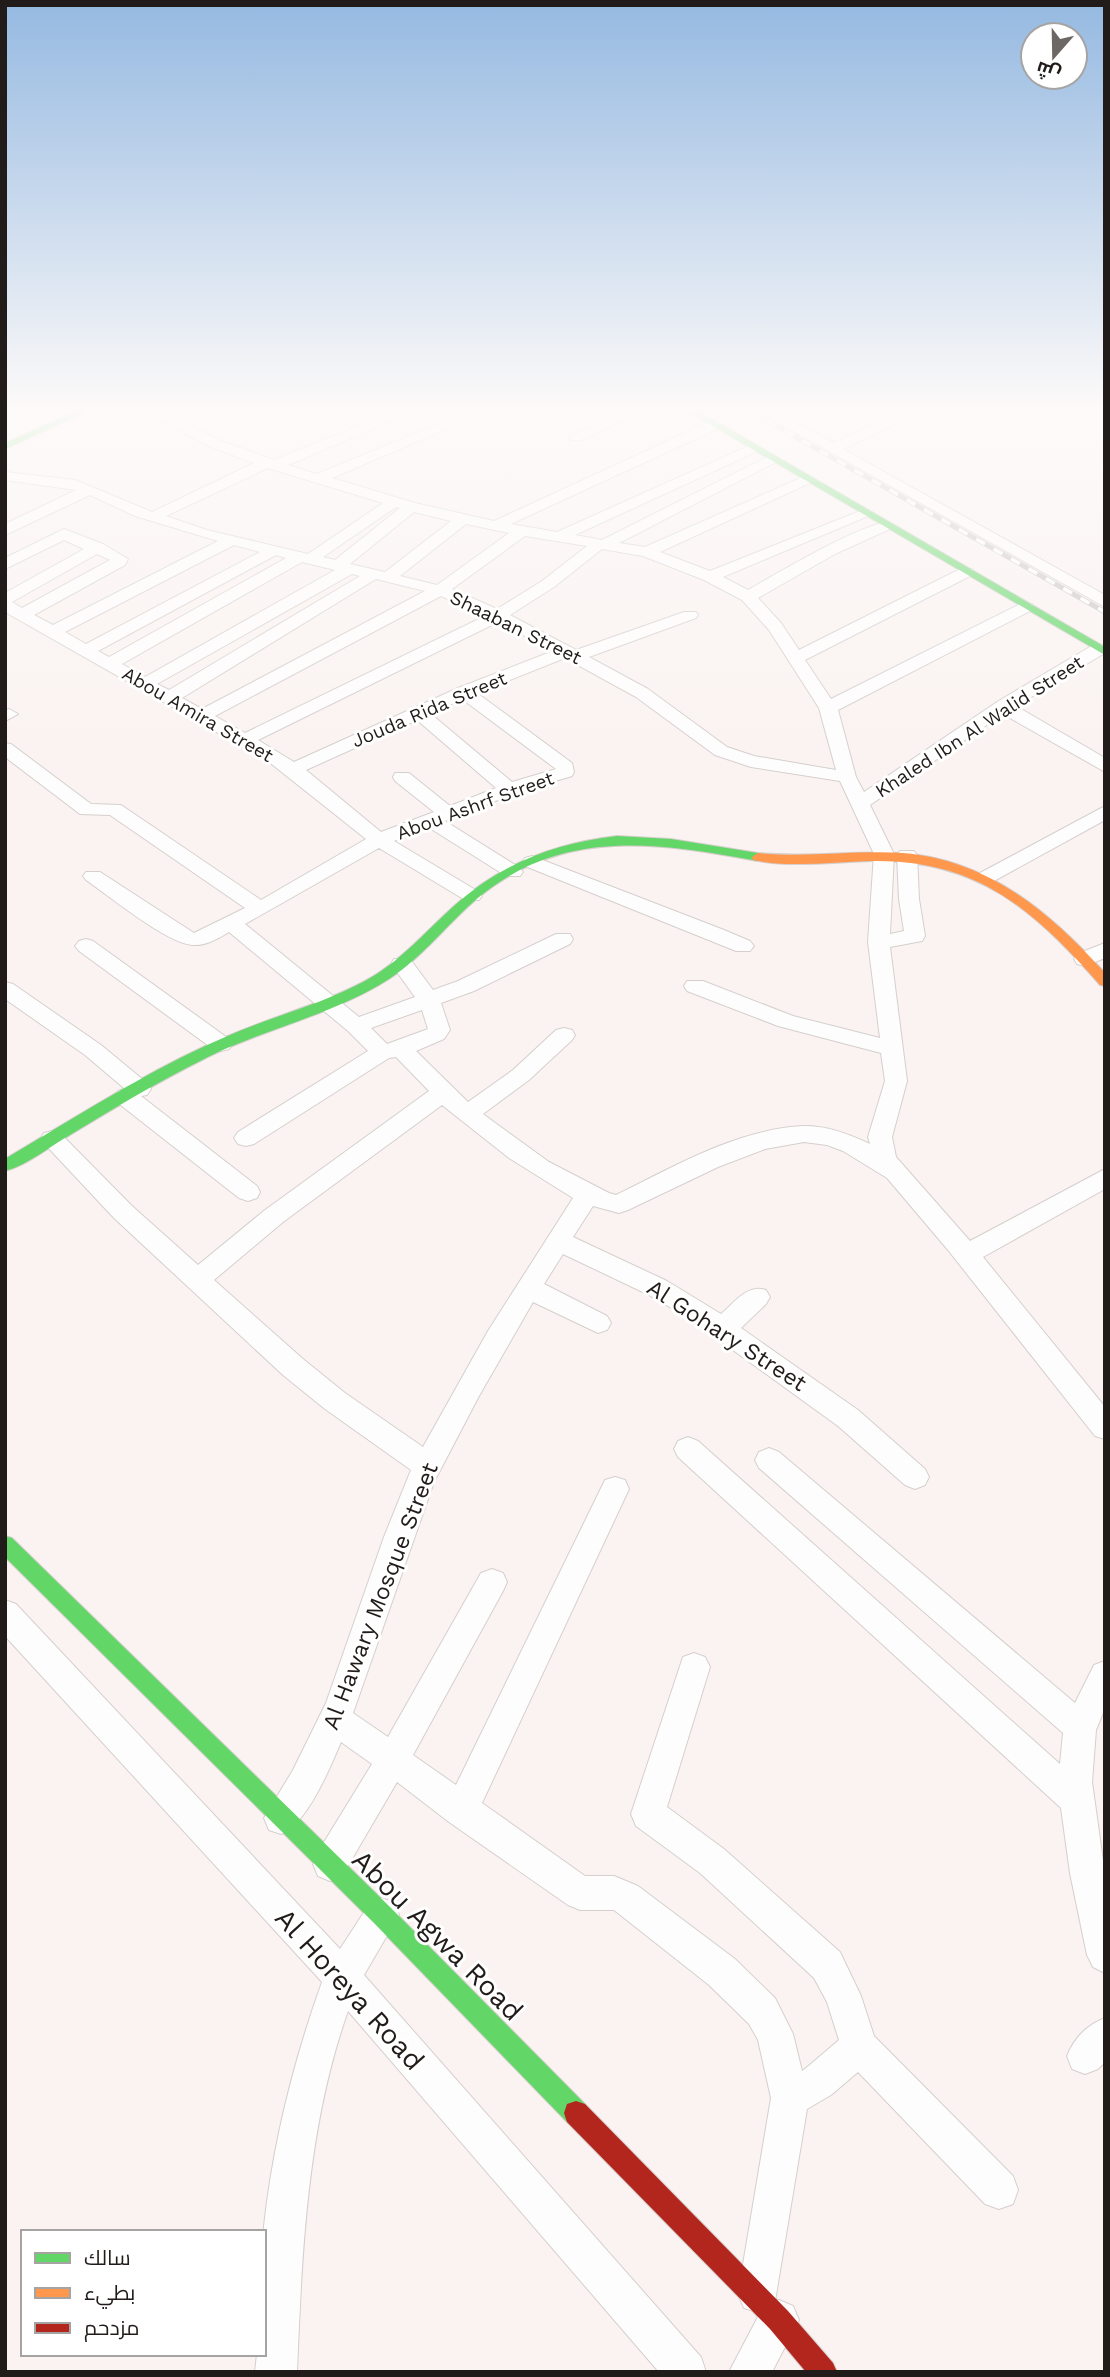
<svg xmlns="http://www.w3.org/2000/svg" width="1110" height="2377" viewBox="0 0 1110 2377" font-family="'Work Sans',Cairo,sans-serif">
<rect width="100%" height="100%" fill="#faf3f1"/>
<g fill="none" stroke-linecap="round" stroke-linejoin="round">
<defs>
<g id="street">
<path d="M5,411H24L5,420Z"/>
<path d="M143,411H161L221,441L274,460L396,411H415L288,465L317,474L470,411H489L332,478L415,503L494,521L709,422H719V428L511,524L557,532L753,444L760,448L758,451L575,535L602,540L771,455L778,459L776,462L619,543L645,547L805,476L810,477L812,480L810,483L660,552L710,571L860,511H870L873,514L723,577L748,590C771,577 870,518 890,523L893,526L890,529L835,554L758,598L781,623L799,650L960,569H972L974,572L972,575L805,660L831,699L1020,604H1032L1034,607L1032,610L838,710L856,777L864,792L997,702L1093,645H1105V653L1016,706L1105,758V772L1003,714L870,805L894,854L890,934L904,931L899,899L897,855L900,851H914L917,855L919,899L925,936L922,941L890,947L907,1081L892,1137L896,1157L970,1241L1105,1169V1189L983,1257L1105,1407V1439L1095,1436L948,1250L887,1178L843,1151L827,1145L804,1142L765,1149L718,1167L628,1210L619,1213L593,1206L573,1237L667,1281L721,1314C735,1302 747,1284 766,1290L770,1297L766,1304L741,1328L858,1410L925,1469L929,1477L925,1485L915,1489L905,1485L838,1426L690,1319L649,1295L563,1254L544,1284L607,1316L611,1323L607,1330L598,1333L533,1302L479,1396L434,1482L353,1713L388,1737L481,1573L492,1569L503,1573L507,1582L503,1591L413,1755L456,1785L605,1480L615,1477L625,1480L629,1489L482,1803L585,1876H614L638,1886L735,1959L775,1998L793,2034L802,2071L805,2069L839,2040L827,2002L814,1978L700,1873L636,1826L631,1814L683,1657L694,1653L705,1657L710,1667L667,1807L724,1849L840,1952L861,1996L874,2036L1013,2176L1018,2190L1013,2204L999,2209L985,2204L858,2072L831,2095L807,2109L775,2301L779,2300L793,2306L799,2320L772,2372H729L760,2313L744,2308L738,2294L771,2098L758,2040L749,2024L709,1985L614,1910H580L568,1905L449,1822L397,1782L342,1876L330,1881L318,1876L313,1864L318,1852L372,1764L341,1742C330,1768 307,1824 281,1834L269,1830L264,1818L293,1770L326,1703L384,1537L411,1470L325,1409L283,1375L114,1218L40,1139L44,1133L52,1131L60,1133L132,1206L198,1265L265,1210L429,1091L396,1057L389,1058L254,1144L246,1146L238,1144L234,1138L238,1132L368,1051L348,1031L229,932C219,938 206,946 193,945C168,944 109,896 86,880L83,876L86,872H100L194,933L245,908L110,815L80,814L5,757V743L11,744L91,804L121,805L261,900L366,839L269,762L5,612V593L84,549L64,540L5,569V558L64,529L103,544L128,559L125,565L34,615L53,625L218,541L135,516L90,495L5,535V524L76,490L5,480V472L75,480L152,512L254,463L211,447ZM268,468L383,503L308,554L207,530L166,516ZM396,507L400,508L335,560L323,557ZM414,512L451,521L385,572L350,564ZM466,524L509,533L437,585L400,576ZM525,536L587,546L542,581L497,609L452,589ZM234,545L260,552L86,644L65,632ZM602,549L643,556L704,580L742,600L769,630L819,708L836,770L754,756L727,747L648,689L589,657L696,618L698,615L696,612H684L576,650L510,615L554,587ZM97,554L110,560L22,608L12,602ZM276,555L286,558L109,657L98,651ZM302,562L335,570L145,677L122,664ZM352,574L360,576L169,690L157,684ZM376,579L425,591L202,709L182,698ZM441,596L485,616L245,733L215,716ZM498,622L553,651L458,688L294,762L258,740ZM565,658L636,697L715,755L751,767L840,781L874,854L868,942L880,1038L793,1016L703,981H687L684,986L687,991L778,1026L881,1053L885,1081L868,1137L870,1144C849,1134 826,1125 803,1126C738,1129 673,1167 616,1195L609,1193L549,1162L483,1114L529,1080L572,1040L575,1035L572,1030L564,1028L556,1030L513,1070L468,1102L416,1051L444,1039L450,1030L441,1003L474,991L570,944L573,939L570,934H556L458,981L433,990L410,959H394L391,964L415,997L359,1017L245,924L379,848L465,900H479L482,896L479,892L394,841L428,827L506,876H520L523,872L520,868L445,821L516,793L572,776L574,772L572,763L477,693ZM462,699L556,769L512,782L431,714ZM417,720L496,788L450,806L409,773H395L393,777L395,781L434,812L381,832L306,770ZM422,1010L428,1029L387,1044L371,1028ZM442,1105L509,1158L573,1198L488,1331L423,1447L345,1393L303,1359L214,1280L283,1222Z"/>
<path d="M626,411H645L581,440H571L569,437Z"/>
<path d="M758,411H775L833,443L904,411H923L843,449L1105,595V607Z"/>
<path d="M9,709L18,714L5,721V710Z"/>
<path d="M1105,806V820L994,881H980L977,877L980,873Z"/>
<path d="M532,856L724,930L750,941L754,946L750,951H736L525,866L522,862L525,858Z"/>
<path d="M86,939L93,941L229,1039L232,1044L229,1049L221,1051L213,1049L79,951L75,946L79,941Z"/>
<path d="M1105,943V958L1085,966L1077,964L1074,959L1077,954Z"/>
<path d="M5,982L13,984L101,1045L147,1083L151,1089L147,1095L141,1096L257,1186L260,1192L257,1198L248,1201L239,1198L118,1103L114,1097L118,1091L125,1089L85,1055L5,999Z"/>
<path d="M688,1437L698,1441L1060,1764L1063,1733L759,1468L755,1460L759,1452L769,1448L779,1452L1075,1703L1094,1665L1105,1661V1708L1096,1730L1092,1782L1105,1875V1973L1093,1967L1087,1955L1070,1873L1061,1808L678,1457L674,1449L678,1441Z"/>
<path d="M5,1600L16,1604L340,1949L370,1903L382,1898L394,1903L399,1915L364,1975L701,2357L706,2372H659L348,2011C307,2126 302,2251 297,2372H255L257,2354H264C264,2312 260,2267 264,2226C273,2143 294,2060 322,1982L5,1636Z"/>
<path d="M1105,2018V2062L1098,2069L1085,2074L1072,2069L1067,2056C1074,2038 1087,2025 1105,2018Z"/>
</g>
<g id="fast">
<path d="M76,411H88L5,449V443Z"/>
<path d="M687,411H698L1105,647V655Z"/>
<path d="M617,836L671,839L758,853L764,857L758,861C658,843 565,827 479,897C448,923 423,957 389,979C333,1015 263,1029 204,1059C158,1082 114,1108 70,1135C50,1146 28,1165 5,1171V1159C76,1117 147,1071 223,1038C270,1017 320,1005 365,981C400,962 425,932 454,906C500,864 555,843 617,836Z"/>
<path d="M5,1536L12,1538L390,1907L585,2104L588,2113L585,2122L576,2125L567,2122L374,1923L5,1557Z"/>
</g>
<path id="slow" d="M758,853C806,858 855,850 903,853C988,860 1050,912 1105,973V986L1100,985C1033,909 977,859 871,861C833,862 791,868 753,860L752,857Z"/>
<path id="jam" d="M576,2101L585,2104L788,2311L833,2363L837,2372H806L770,2329L567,2122L564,2113L567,2104Z"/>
</defs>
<!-- street casing -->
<use href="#street" stroke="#d5cfcd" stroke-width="2"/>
<!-- fast casing -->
<use href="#fast" stroke="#d5cfcd" stroke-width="2"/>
<!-- slow casing -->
<use href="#slow" stroke="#d5cfcd" stroke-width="2"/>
<!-- jam casing -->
<use href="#jam" stroke="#d5cfcd" stroke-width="2"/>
<!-- street -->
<use href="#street" fill="#fefdfd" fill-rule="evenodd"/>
<!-- fast -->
<use href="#fast" fill="#63d668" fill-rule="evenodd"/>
<!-- slow -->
<use href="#slow" fill="#ff974d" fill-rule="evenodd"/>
<!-- jam -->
<use href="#jam" fill="#b3261e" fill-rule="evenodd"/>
<defs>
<path id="rail" d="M750,411L1105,612"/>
</defs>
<!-- rail casing -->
<use href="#rail" stroke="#c8c6c5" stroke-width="5"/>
<!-- rail -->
<use href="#rail" stroke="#fff" stroke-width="3.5" stroke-dasharray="10" stroke-linecap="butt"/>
</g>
<!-- sky -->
<linearGradient id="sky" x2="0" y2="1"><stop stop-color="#95b9e1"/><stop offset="0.55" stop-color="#fdfaf9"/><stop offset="1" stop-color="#fdfaf9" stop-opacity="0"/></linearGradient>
<rect width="1110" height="744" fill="url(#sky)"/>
<g text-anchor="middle" stroke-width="6" stroke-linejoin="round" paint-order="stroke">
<!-- far-street labels -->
<g font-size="19" fill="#211c1a" stroke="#fff">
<text transform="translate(516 627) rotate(26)" y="7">Shaaban Street</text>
<text transform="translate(429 709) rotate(-23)" y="7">Jouda Rida Street</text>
<text transform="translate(198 714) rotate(30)" y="7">Abou Amira Street</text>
<text transform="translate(979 726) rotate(-33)" y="7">Khaled Ibn Al Walid Street</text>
<text transform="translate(475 805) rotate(-20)" y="7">Abou Ashrf Street</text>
</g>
<!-- street labels -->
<g font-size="23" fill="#211c1a" stroke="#fff">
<text transform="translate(727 1335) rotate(33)" y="8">Al Gohary Street</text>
<text transform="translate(380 1596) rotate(-69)" y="8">Al Hawary Mosque Street</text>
</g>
<!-- near-street labels -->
<g font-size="28" fill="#211c1a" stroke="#fff">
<text transform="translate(438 1935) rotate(45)" y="10">Abou Agwa Road</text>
<text transform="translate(350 1989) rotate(48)" y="10">Al Horeya Road</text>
</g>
</g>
<!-- border -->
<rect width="1110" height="2377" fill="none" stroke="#211c1a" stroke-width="14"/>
<!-- legend -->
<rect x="21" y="2230" width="245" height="126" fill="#ffffff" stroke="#a6a4a3" stroke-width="2"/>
<rect x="35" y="2253" width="35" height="10" fill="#63d668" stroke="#a6a4a3" stroke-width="2"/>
<text x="84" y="2265" font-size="21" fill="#211c1a">سالك</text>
<rect x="35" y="2288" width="35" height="10" fill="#ff974d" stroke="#a6a4a3" stroke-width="2"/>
<text x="84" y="2300" font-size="21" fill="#211c1a">بطيء</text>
<rect x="35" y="2323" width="35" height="10" fill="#b3261e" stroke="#a6a4a3" stroke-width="2"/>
<text x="84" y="2335" font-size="21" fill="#211c1a">مزدحم</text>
<!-- north arrow -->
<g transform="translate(1054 56) rotate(200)"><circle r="33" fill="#ffffff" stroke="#a6a4a3" stroke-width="2"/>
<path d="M0-5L12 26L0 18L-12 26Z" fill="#6d6765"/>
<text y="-10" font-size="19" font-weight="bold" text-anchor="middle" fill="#211c1a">ش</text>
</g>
</svg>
